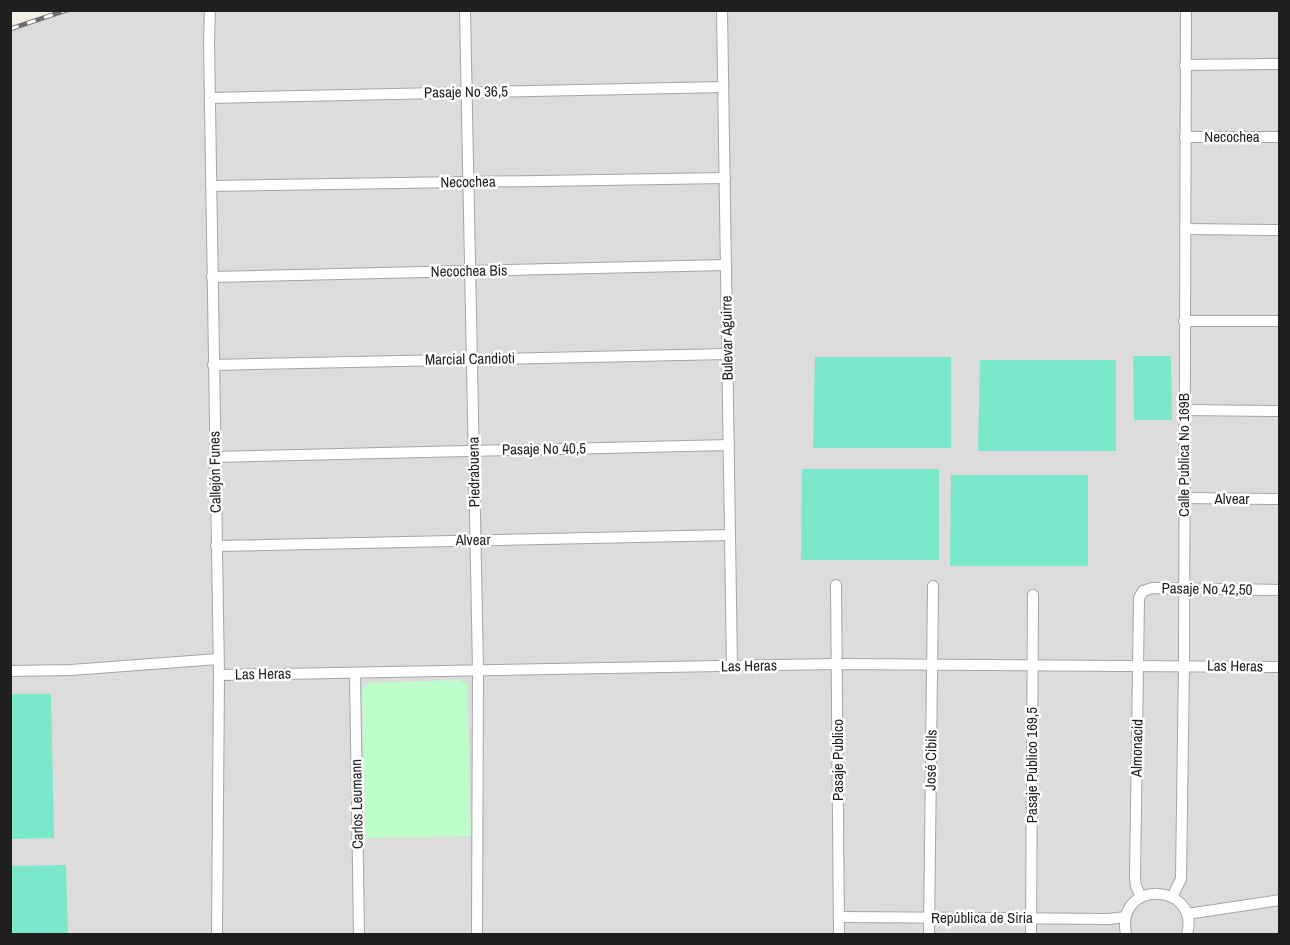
<svg xmlns="http://www.w3.org/2000/svg" width="1290" height="945" viewBox="0 0 1290 945" font-family="'Archivo Narrow',sans-serif">
<rect width="100%" height="100%" fill="#f1eee4"/>
<!-- residential -->
<path fill="#dddcdc" d="M67,10L1279,11V934H11L10,29Z"/>
<!-- park -->
<path fill="#befecb" d="M459,680L467,684L471,836L366,838L362,690L369,683Z"/>
<!-- pitch -->
<g fill="#7be7cb">
<path d="M1133,356H1171L1172,420H1134Z"/>
<path d="M815,357H951V448H813Z"/>
<path d="M980,360H1116V451H978Z"/>
<path d="M802,469H939V560H801Z"/>
<path d="M951,475H1088V566H950Z"/>
<path d="M11,694H51L54,838L11,839Z"/>
<path d="M66,865L68,934H11V866Z"/>
</g>
<g fill="none" stroke-linecap="round" stroke-linejoin="round">
<defs>
<g id="minor">
<path d="M210,10L209,41L219,675L217,934"/>
<path d="M465,10L478,669L477,934"/>
<path d="M722,10L732,666"/>
<path d="M1185,65L1280,64"/>
<path d="M210,98L723,87"/>
<path d="M1185,137H1280"/>
<path d="M211,186L725,178"/>
<path d="M1185,229L1280,230"/>
<path d="M212,277L726,265"/>
<path d="M1184,321H1280"/>
<path d="M213,365L727,354"/>
<path d="M1184,410L1280,411"/>
<path d="M215,457L729,445"/>
<path d="M1184,498L1280,499"/>
<path d="M216,546L730,535"/>
<path d="M836,585L839,934"/>
<path d="M10,671L71,670L218,659"/>
<path d="M355,673L359,934"/>
<path d="M219,675L837,664L1280,667"/>
<path d="M1141,897L1136,886L1135,878L1139,598L1143,591L1152,588L1280,590"/>
<path d="M1172,897L1181,879L1184,665L1186,10"/>
<path d="M1187,914L1280,900"/>
<path d="M839,917L1109,919L1125,917"/>
<path d="M929,934L933,586"/>
<path d="M1031,934L1033,595"/>
<path d="M1126,934C1115,878 1201,883 1187,934"/>
</g>
</defs>
<!-- minor casing -->
<use href="#minor" stroke="#a6a6a6" stroke-width="12"/>
<!-- minor -->
<use href="#minor" stroke="#fff" stroke-width="10"/>
<defs>
<path id="rail" d="M10,29L67,10"/>
</defs>
<!-- rail casing -->
<use href="#rail" stroke="#6d6d6d" stroke-width="5"/>
<!-- rail -->
<use href="#rail" stroke="#fff" stroke-width="3" stroke-dasharray="9" stroke-linecap="butt"/>
</g>
<g text-anchor="middle" stroke-width="5" stroke-linejoin="round" paint-order="stroke">
<!-- street labels -->
<g font-size="15" fill="#1f1f1f" stroke="#fff">
<text transform="translate(466 92) rotate(-1)" y="5">Pasaje No 36,5</text>
<text x="1232" y="142">Necochea</text>
<text transform="translate(468 182) rotate(-1)" y="5">Necochea</text>
<text transform="translate(469 271) rotate(-1)" y="5">Necochea Bis</text>
<text transform="translate(727 338) rotate(-91)" y="5">Bulevar Aguirre</text>
<text transform="translate(470 359) rotate(-1)" y="5">Marcial Candioti</text>
<text transform="translate(544 449) rotate(-1)" y="5">Pasaje No 40,5</text>
<text transform="translate(1184 455) rotate(-90)" y="5">Calle Publica No 169B</text>
<text transform="translate(215 472) rotate(-91)" y="5">Callejón Funes</text>
<text transform="translate(474 472) rotate(-91)" y="5">Piedrabuena</text>
<text x="1232" y="504">Alvear</text>
<text transform="translate(473 540) rotate(-1)" y="5">Alvear</text>
<text transform="translate(1207 589) rotate(1)" y="5">Pasaje No 42,50</text>
<text transform="translate(749 666) rotate(-1)" y="5">Las Heras</text>
<text transform="translate(1235 666) rotate(1)" y="5">Las Heras</text>
<text transform="translate(263 674) rotate(-1)" y="5">Las Heras</text>
<text transform="translate(1137 748) rotate(-89)" y="5">Almonacid</text>
<text transform="translate(838 760) rotate(-90)" y="5">Pasaje Publico</text>
<text transform="translate(931 760) rotate(-89)" y="5">José Cibils</text>
<text transform="translate(1032 765) rotate(-90)" y="5">Pasaje Publico 169,5</text>
<text transform="translate(357 804) rotate(-91)" y="5">Carlos Leumann</text>
<text x="982" y="923">República de Siria</text>
</g>
</g>
<!-- border -->
<rect width="1290" height="945" fill="none" stroke="#1f1f1f" stroke-width="24"/>
</svg>
